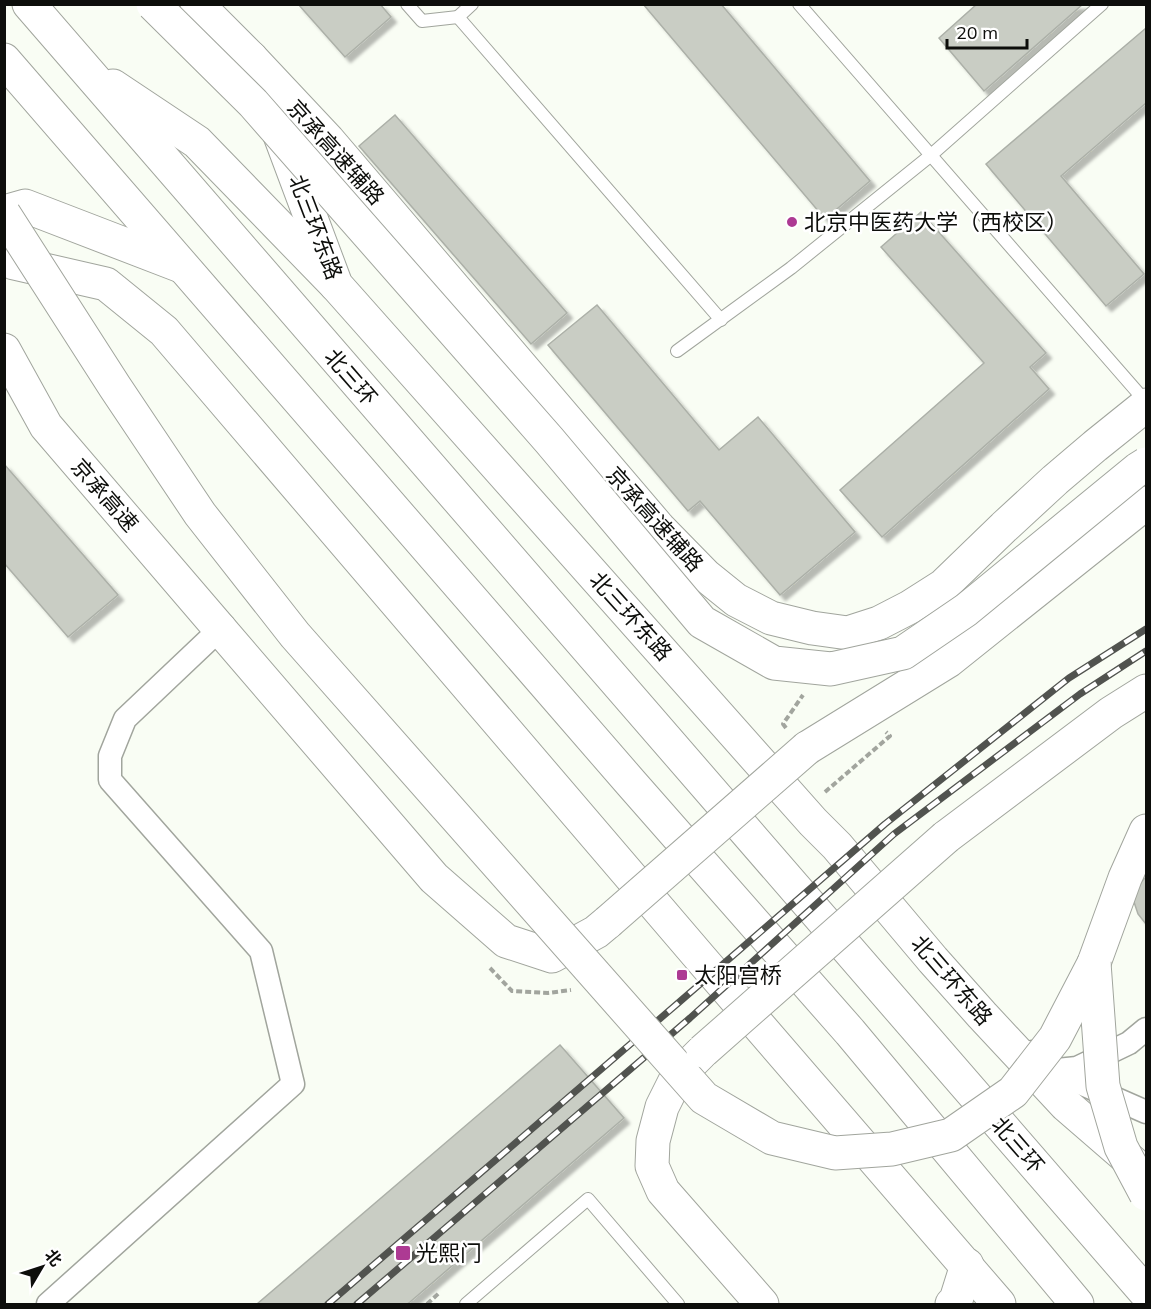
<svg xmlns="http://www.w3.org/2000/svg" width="1151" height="1309" viewBox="0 0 1151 1309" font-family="Mulish,'Noto Sans SC',sans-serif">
<defs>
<filter id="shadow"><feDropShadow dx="5.5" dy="5.5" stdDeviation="1.5" flood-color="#0004"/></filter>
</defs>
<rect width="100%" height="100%" fill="#f9fdf4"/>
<!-- building -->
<g fill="#c9cdc4" stroke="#acb0a8" stroke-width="1.5" filter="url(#shadow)">
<path d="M298,4H380L391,17L345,57Z"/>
<path d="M643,4H721L870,181L825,219Z"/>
<path d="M977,4H1083L984,91L939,38Z"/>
<path d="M1146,28V103L1061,176L1144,274L1106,306L986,164Z"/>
<path d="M395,115L567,313L531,344L359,146Z"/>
<path d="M921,212L1046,353L1030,367L1049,389L882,537L840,490L984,363L881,247Z"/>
<path d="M597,305L719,450L758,417L855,532L780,595L700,501L688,511L548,345Z"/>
<path d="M4,464L118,595L68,637L4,563Z"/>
<path d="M1146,877V924L1138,914L1133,899L1140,883Z"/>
<path d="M560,1045L624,1118L410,1302L407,1304H257Z"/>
</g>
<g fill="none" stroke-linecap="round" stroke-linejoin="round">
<defs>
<g id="lane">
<path d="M407,4L422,21L458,17"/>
<path d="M472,4L458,17L721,320"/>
<path d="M799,4L1146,402"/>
<path d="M677,351L791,268L930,156L1102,4"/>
<path d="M466,1304L588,1199L678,1304"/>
</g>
<g id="street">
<path d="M1032,1052L1064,1076L1146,1112"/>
<path d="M1057,1070L1077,1068L1129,1043L1146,1029"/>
<path d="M48,1304L293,1084L261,951L110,780V756L125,719L220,629"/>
</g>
<g id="secondary">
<path d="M197,4L251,58L328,140L659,528L705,575L736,600L771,618L812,628L848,633L879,623L910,607L943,586L1004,527L1055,480L1095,446L1146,405"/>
<path d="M251,58L336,285L813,822L837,846L933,960L982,1015L1066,1105L1133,1163"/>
<path d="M4,257L14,263L106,284L164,331L702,960L999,1304"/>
<path d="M4,350L46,426L220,629"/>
</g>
<g id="highway">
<path d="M29,4L1146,1293"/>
<path d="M4,60L631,783L850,1032L1077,1304"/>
<path d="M113,86L197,142L336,285"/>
<path d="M4,212L25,206L181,266"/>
<path d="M220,629L434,878L506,941L552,956L596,932L608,922"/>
<path d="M807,748L948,661L1146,503"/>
<path d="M946,837L1111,713L1146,691"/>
<path d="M1094,963L1125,878L1146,831"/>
<path d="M700,1054L677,1077L662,1107L653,1141L652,1166L663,1191L762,1304"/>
<path d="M952,1304L956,1300L967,1265"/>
</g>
</defs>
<!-- lane casing -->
<use href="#lane" stroke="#a1a59d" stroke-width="14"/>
<!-- street casing -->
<use href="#street" stroke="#a1a59d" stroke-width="25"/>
<!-- secondary casing -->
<use href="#secondary" stroke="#a1a59d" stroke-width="35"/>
<!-- highway casing -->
<use href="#highway" stroke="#a1a59d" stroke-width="35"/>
<!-- path -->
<g stroke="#a2a59e" stroke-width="4" stroke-dasharray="6 3" stroke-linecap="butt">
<path d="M786,728L783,724L803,695"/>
<path d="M825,792L890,736L886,732"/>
<path d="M490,968L512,991L548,993L571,990"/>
<path d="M427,1304L439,1293"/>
</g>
<!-- lane -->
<use href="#lane" stroke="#fff" stroke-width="12"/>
<!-- street -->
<use href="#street" stroke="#fff" stroke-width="22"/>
<!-- secondary -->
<use href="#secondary" stroke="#fff" stroke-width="33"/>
<!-- highway -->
<use href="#highway" stroke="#fff" stroke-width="33"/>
<defs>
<g id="rail">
<path d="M328,1304L677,1004L885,824L1069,678L1146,629"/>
<path d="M357,1304L690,1018L894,834L1080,694L1146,651"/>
</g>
</defs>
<!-- rail casing -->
<use href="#rail" stroke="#51534f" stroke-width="7"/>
<!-- rail -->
<use href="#rail" stroke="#fff" stroke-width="4.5" stroke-dasharray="14" stroke-linecap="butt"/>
<defs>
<g id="highway-bridge">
<path d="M153,4L253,103L549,440L702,622L774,663L831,669L903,653L966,610L1138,469L1146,464"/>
<path d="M4,214L115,387L200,514L295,635L704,1098L772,1138L835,1153L892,1149L951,1135L1013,1092L1055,1038L1094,963"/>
<path d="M608,922L807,748"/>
<path d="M1094,963L1103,1086L1121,1147L1146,1194"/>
<path d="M703,1051L946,837"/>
</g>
</defs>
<!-- highway-bridge casing -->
<use href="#highway-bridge" stroke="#a1a59d" stroke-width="35" stroke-linecap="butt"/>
<!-- highway-bridge -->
<use href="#highway-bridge" stroke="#fff" stroke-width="33"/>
</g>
<!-- markers -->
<g fill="#ad3a93" stroke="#fff" stroke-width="2">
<circle cx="792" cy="222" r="6"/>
<rect x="676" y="969" width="12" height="12" rx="3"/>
<rect x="395" y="1245" width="16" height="16" rx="3"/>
</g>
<g text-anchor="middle" stroke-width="5" stroke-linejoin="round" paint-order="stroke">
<!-- street labels -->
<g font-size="22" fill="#0d0e0b" stroke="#fff">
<text transform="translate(336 152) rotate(48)" y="8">京承高速辅路</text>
<text transform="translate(316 227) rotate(69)" y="8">北三环东路</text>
<text transform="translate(351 377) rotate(49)" y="8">北三环</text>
<text transform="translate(105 495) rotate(49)" y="8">京承高速</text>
<text transform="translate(655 519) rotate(48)" y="8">京承高速辅路</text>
<text transform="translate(631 616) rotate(48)" y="8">北三环东路</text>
<text transform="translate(952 980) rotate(49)" y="8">北三环东路</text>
<text transform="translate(1018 1145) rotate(49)" y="8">北三环</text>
</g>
<!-- poi labels -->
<g font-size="22" fill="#0d0e0b" stroke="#fff" text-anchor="start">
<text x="804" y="230">北京中医药大学（西校区）</text>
<text x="694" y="983">太阳宫桥</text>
<text x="416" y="1261">光熙门</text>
</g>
</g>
<!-- border -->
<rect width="1151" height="1309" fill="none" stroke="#0d0e0b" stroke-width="12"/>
<!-- north arrow -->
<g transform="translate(42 1267) rotate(51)" stroke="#ffffff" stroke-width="4.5" paint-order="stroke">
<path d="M0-4.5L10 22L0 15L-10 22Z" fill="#0d0e0b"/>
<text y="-9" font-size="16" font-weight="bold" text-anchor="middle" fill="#0d0e0b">北</text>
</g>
<!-- scale -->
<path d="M947 39v9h80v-9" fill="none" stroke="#0d0e0b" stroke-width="3"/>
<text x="956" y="39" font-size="18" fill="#0d0e0b" stroke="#ffffff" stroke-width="4.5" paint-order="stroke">20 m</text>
</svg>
